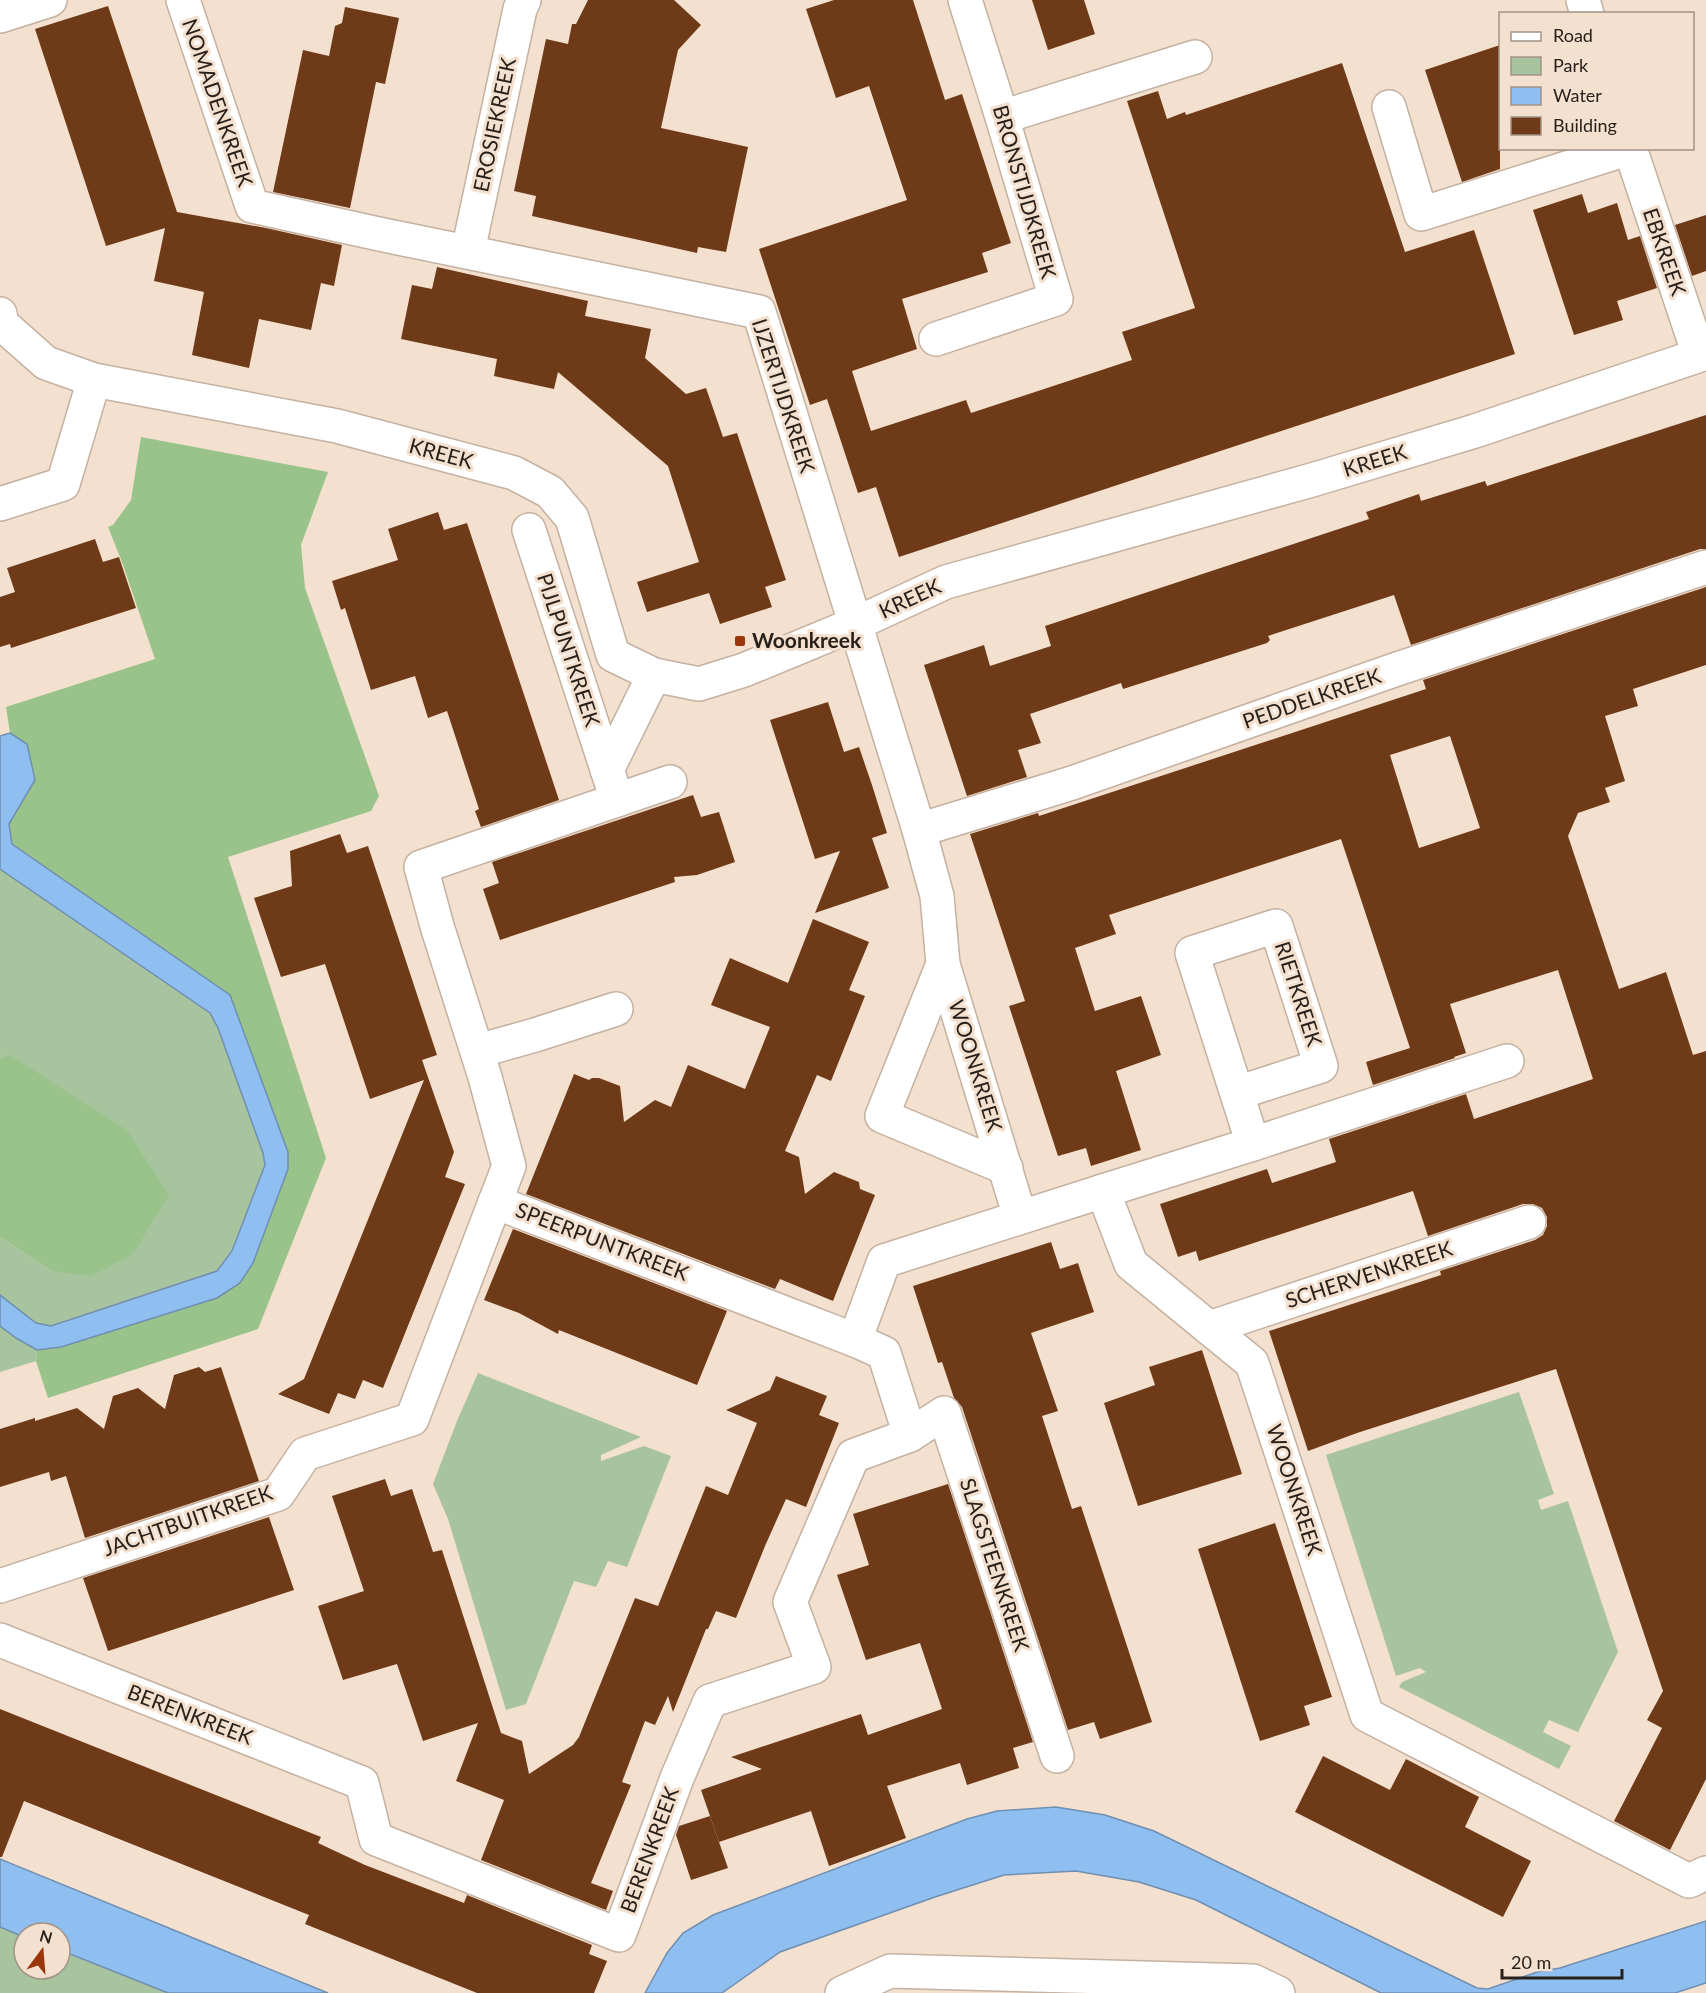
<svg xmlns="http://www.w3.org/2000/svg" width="1706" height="1993" viewBox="0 0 1706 1993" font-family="Lato,sans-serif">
<rect width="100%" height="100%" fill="#f4e0cf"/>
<!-- green -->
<g fill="#a8c49e">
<path d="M0,869L22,882L210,1013L218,1028L263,1153L265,1165L232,1251L217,1271L51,1326L36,1323L0,1295V1237L52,1271L8,1054L0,1059Z"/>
<path d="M0,1326L16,1338L37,1350L36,1361L0,1372Z"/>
<path d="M478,1373L641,1437L601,1455V1461L644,1446L671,1456L627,1567L608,1561L596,1587L574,1581L526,1704L506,1710L448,1519L433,1484L457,1421Z"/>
<path d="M1519,1392L1554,1494L1538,1500L1541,1510L1568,1501L1618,1652L1578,1732L1549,1720L1543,1732L1571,1746L1559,1769L1399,1687L1402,1682L1426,1672L1420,1668L1396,1676L1326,1455Z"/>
<path d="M0,1927L24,1937V1969H60V1950L168,1993H0Z"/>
</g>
<!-- forest -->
<g fill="#9ac38b">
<path d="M141,437L328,472L301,545L305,588L379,796L371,811L228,857L326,1158L258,1329L48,1398L36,1361L37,1350L61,1347L217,1298L240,1283L253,1263L288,1170V1152L230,995L12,844L9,824L35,780L27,744L10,733L6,707L155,659L122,562L108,527L113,525L131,500Z"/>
<path d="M8,1054L127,1130L169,1195L133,1254L91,1276L52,1271L0,1237V1059Z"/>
</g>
<!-- water -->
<g fill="#8fbef1" stroke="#708fb0" stroke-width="1.5">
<path d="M10,733L27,744L35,780L9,824L12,844L230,995L288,1152V1169L253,1263L240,1283L217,1298L61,1347L37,1350L16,1338L0,1326V1295L36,1323L51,1326L217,1271L232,1251L265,1165L263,1153L218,1028L210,1013L0,869V736Z"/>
<path d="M1056,1807L1105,1815L1154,1831L1477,1988L1488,1989L1537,1972L1560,1968L1706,1921V1983L1675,1993H1381L1196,1900L1139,1882L1076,1871L1004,1875L935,1897L780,1952L722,1993H645L667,1953L683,1933L713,1915L967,1819L997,1811Z"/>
<path d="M0,1860V1859L328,1993H168L60,1950V1933H24V1937L0,1927Z"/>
</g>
<!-- building -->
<g fill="#6f3a17" fill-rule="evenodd">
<path d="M588,0H674L701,25L678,50L661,128L748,147L726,252L698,247L697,253L532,216L536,196L514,191L546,39L568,44L572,24H576Z"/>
<path d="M834,0H913L945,100L962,94L1011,243L982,253L988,272L902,299L917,349L852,371L871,431L966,400L971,413L1132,360L1122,332L1195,308L1127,101L1158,91L1167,119L1185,112L1186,115L1342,63L1405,252L1474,230L1515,354L899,557L876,487L858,493L827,399L810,405L759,249L907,200L869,86L836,98L806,9Z"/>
<path d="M1032,0H1084L1095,34L1048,50Z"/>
<path d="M108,6L177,212L266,228L342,245L334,286L321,283L311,330L259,319L249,368L192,355L204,292L154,281L165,228L106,246L35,29Z"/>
<path d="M345,7L399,18L385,84L376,82L350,208L273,192L303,50L329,56L335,26L342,23Z"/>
<path d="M1500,45V169L1462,182L1425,70Z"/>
<path d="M1582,194L1588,213L1617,203L1628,240L1640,236L1657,288L1617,301L1623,320L1574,335L1533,210Z"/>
<path d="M1706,215V271L1692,276L1675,225Z"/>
<path d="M437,267L588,301L585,316L651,329L645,358L686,394L706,388L723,437L737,433L786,580L765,587L772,607L720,624L709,593L647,612L637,582L699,562L668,466L558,372L554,389L494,376L497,359L401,339L412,285L432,289Z"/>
<path d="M1706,415V549H1700L1411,645L1394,595L1268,636L1270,640L1267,643L1123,689L1121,683L1083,696L1030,714L1041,743L1018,750L1027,777L967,796L924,665L984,645L990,666L1051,646L1045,626L1369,519L1366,512L1419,494L1421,501L1485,481L1487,486Z"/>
<path d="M438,512L444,530L467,523L559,800L481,827L475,811L479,809L447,711L428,718L415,676L371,690L345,608L341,610L332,581L398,560L388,529Z"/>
<path d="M95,539L103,562L119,557L136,608L11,648L10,644L0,647V597L15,592L7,568Z"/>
<path d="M1706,587V665L1633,689L1638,706L1605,716L1625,781L1605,788L1610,802L1578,813L1568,836L1619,989L1666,972L1693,1055L1706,1051V1779L1670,1850L1614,1821L1662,1728L1647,1720L1663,1691L1556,1369L1357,1433L1308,1451L1269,1331L1441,1275L1440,1271L1535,1240L1543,1235L1547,1226V1217L1542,1208L1533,1204H1523L1428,1236L1413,1191L1199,1261L1196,1251L1178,1257L1160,1204L1267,1169L1272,1183L1336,1162L1329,1139L1466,1094L1474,1119L1593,1079L1558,970L1450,1004L1466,1053L1454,1057L1455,1058L1373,1085L1366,1062L1410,1048L1341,839L1109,915L1116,934L1075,948L1095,1011L1141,996L1161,1055L1116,1071L1141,1150L1091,1166L1086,1148L1058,1156L1009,1006L1025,1001L970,834L1038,813L1039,816L1426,689L1423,680ZM1450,736L1480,828L1419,848L1390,755Z"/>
<path d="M828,702L844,752L859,747L872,785L887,833L872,838L889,888L815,913L840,851L815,859L770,720Z"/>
<path d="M693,795L701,817L719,812L735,862L697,875L674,877L675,882L500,940L483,889L499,883L492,862Z"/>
<path d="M340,834L347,853L368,846L437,1055L422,1060L454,1152L445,1177L465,1184L383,1388L363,1380L355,1399L338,1393L329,1414L278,1394L304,1379L424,1080L370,1099L325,964L281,977L254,898L292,886L290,851Z"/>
<path d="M813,919L869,942L849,990L865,996L831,1081L817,1075L785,1151L799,1157L805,1194L834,1172L859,1182L860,1189L875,1195L833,1301L780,1279L775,1289L526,1194L574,1074L589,1080L592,1078H599L620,1086L624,1122L655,1100L671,1107L688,1065L745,1089L770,1027L711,1005L730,958L788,983Z"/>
<path d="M513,1229L727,1311L697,1385L559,1330L558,1334L519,1313L484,1300Z"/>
<path d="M1051,1242L1060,1269L1078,1263L1094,1312L1031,1333L1058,1411L1042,1416L1072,1509L1081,1506L1152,1722L1100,1739L1094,1722L1068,1730L962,1407L954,1398L942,1362L938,1363L913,1286Z"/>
<path d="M1202,1350L1242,1474L1138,1506L1104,1403L1155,1385L1149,1367Z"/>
<path d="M199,1367L205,1372L221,1367L259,1481L85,1538L66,1476L51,1481L49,1472L0,1487V1429L35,1418V1421L77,1408L104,1429L113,1396L138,1388L165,1409L174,1375Z"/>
<path d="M776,1376L827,1396L819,1415L839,1423L806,1507L786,1499L765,1546L736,1618L716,1611L708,1629H706L673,1712L668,1696L655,1725L645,1721L622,1782L631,1785L591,1883L613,1891L606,1910L481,1860L504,1800L456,1781L478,1723L423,1741L397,1664L343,1680L318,1606L364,1591L332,1496L385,1479L391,1496L412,1489L433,1552L442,1550L501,1733L522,1741L529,1774L573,1745L579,1737L635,1598L658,1606L706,1486L728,1495L757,1423L726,1410L770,1390Z"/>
<path d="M948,1484L1033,1742L1013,1748L1019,1768L967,1785L960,1763L887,1786L906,1838L829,1866L811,1811L719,1842L701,1790L762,1769L731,1757L861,1714L868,1735L942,1709L920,1643L866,1660L837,1575L869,1565L853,1514Z"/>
<path d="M269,1517L294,1590L108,1651L83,1578Z"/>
<path d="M1275,1523L1332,1697L1304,1706L1310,1725L1260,1741L1198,1549Z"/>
<path d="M0,1709L321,1837L318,1843L365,1865L464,1903L467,1895L592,1945L589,1954L607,1961L594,1993H477L305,1924L309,1915L24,1801L2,1857H0Z"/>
<path d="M1323,1756L1390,1790L1406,1759L1479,1797L1465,1827L1531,1861L1503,1917L1295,1812Z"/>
<path d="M710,1816L728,1868L691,1880L676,1835L679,1826Z"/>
</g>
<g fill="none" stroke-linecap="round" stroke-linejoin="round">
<defs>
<g id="pedestrian">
<path d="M919,830L1072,783L1400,668L1706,567"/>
<path d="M1253,1144L1507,1061"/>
<path d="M1209,1328L1529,1222"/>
<path d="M910,1435L944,1413L1057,1756"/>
</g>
<g id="minor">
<path d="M183,0L252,206L379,234L759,312L919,830L937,896L943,964L1020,1217"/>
<path d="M0,16L50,0"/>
<path d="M1389,107L1421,214L1630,148"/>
<path d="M1002,117L1195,57"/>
<path d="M468,251L520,9L524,0"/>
<path d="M936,339L1056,299L1002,117L965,0"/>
<path d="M0,504L63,484L94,380"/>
<path d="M529,530L617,800L670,782"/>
<path d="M607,770L654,675"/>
<path d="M617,800L421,867L437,926L485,1077L509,1166L495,1202L855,1340"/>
<path d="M943,964L882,1116L1006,1168"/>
<path d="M478,1051L535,1035L616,1009"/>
<path d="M1103,1191L1253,1144L1192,953L1276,926L1321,1066L1237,1093"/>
<path d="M0,1586L278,1494L305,1454L412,1419L495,1202"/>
<path d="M0,1640L362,1783L376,1839L619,1935L677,1778L710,1701L814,1667L790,1602L853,1456L910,1435L884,1353L855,1340L884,1261L1103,1191L1131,1264L1252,1363L1367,1715L1689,1881L1706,1873"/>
<path d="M842,1993L890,1971L1253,1981L1278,1993"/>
</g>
<g id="tertiary">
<path d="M1583,0L1587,14"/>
<path d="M1630,148L1699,355"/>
<path d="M0,314L2,324L46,363L94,380L337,426L514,473L550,492L572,518L613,655L654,675L699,684L744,670L795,649L855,624L946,582L1312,480L1475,431L1706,353"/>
</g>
</defs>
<!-- pedestrian casing -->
<use href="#pedestrian" stroke="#c4b1a1" stroke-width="36"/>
<!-- minor casing -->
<use href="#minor" stroke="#c4b1a1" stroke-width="36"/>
<!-- tertiary casing -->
<use href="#tertiary" stroke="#c4b1a1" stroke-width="36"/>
<!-- pedestrian -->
<use href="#pedestrian" stroke="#fff" stroke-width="33"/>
<!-- minor -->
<use href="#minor" stroke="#fff" stroke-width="33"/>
<!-- tertiary -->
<use href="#tertiary" stroke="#fff" stroke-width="33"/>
</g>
<!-- markers -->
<rect fill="#9b350c" stroke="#f4e0cf" stroke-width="2" x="734" y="635" width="12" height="12" rx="3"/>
<g text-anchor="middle" stroke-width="6" stroke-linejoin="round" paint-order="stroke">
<!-- street labels -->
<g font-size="21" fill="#28201a" stroke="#f4e0cf">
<text transform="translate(217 103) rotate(71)" y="7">NOMADENKREEK</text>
<text transform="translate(495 125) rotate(-78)" y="7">EROSIEKREEK</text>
<text transform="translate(1024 192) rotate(74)" y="7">BRONSTIJDKREEK</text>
<text transform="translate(1664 252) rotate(71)" y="7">EBKREEK</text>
<text transform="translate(783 396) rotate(72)" y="7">IJZERTIJDKREEK</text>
<text transform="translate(441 454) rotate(15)" y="7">KREEK</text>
<text transform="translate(1375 461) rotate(-17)" y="7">KREEK</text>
<text transform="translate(910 599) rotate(-25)" y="7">KREEK</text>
<text transform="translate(568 650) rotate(72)" y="7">PIJLPUNTKREEK</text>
<text transform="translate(1312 699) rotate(-19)" y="7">PEDDELKREEK</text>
<text transform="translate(1298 994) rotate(72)" y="7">RIETKREEK</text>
<text transform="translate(975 1066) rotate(73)" y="7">WOONKREEK</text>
<text transform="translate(602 1242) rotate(21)" y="7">SPEERPUNTKREEK</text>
<text transform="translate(1369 1275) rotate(-18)" y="7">SCHERVENKREEK</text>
<text transform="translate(1294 1490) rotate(72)" y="7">WOONKREEK</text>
<text transform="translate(188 1521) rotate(-19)" y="7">JACHTBUITKREEK</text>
<text transform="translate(994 1565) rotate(72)" y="7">SLAGSTEENKREEK</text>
<text transform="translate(190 1715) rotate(21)" y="7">BERENKREEK</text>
<text transform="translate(650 1850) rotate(-70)" y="7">BERENKREEK</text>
</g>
<!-- poi labels -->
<g font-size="21" font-weight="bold" fill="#28201a" stroke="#f4e0cf" text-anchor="start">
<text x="752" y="648">Woonkreek</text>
</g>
</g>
<!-- legend -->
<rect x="1499" y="12" width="195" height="138" fill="#f4e0cf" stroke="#a29387" stroke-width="1.5"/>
<rect x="1511" y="32" width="30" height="9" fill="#ffffff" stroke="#a29387" stroke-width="1.5"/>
<text x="1553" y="42" font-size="18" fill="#28201a">Road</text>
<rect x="1511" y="57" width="30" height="18" fill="#a8c49e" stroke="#a29387" stroke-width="1.5"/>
<text x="1553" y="72" font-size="18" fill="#28201a">Park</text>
<rect x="1511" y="87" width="30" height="18" fill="#8fbef1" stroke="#a29387" stroke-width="1.5"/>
<text x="1553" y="102" font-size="18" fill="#28201a">Water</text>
<rect x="1511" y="117" width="30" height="18" fill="#6f3a17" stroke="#a29387" stroke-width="1.5"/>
<text x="1553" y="132" font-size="18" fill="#28201a">Building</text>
<!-- north arrow -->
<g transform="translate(42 1951) rotate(16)"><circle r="28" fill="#f4e0cf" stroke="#a29387" stroke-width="1.5"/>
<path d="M0-4.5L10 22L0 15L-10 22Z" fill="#9b350c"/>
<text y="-9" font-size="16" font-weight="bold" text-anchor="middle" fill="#28201a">N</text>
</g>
<!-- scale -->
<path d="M1502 1969v9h120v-9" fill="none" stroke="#28201a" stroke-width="3"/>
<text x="1511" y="1969" font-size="18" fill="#28201a" stroke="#f4e0cf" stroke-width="4.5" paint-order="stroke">20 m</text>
</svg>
